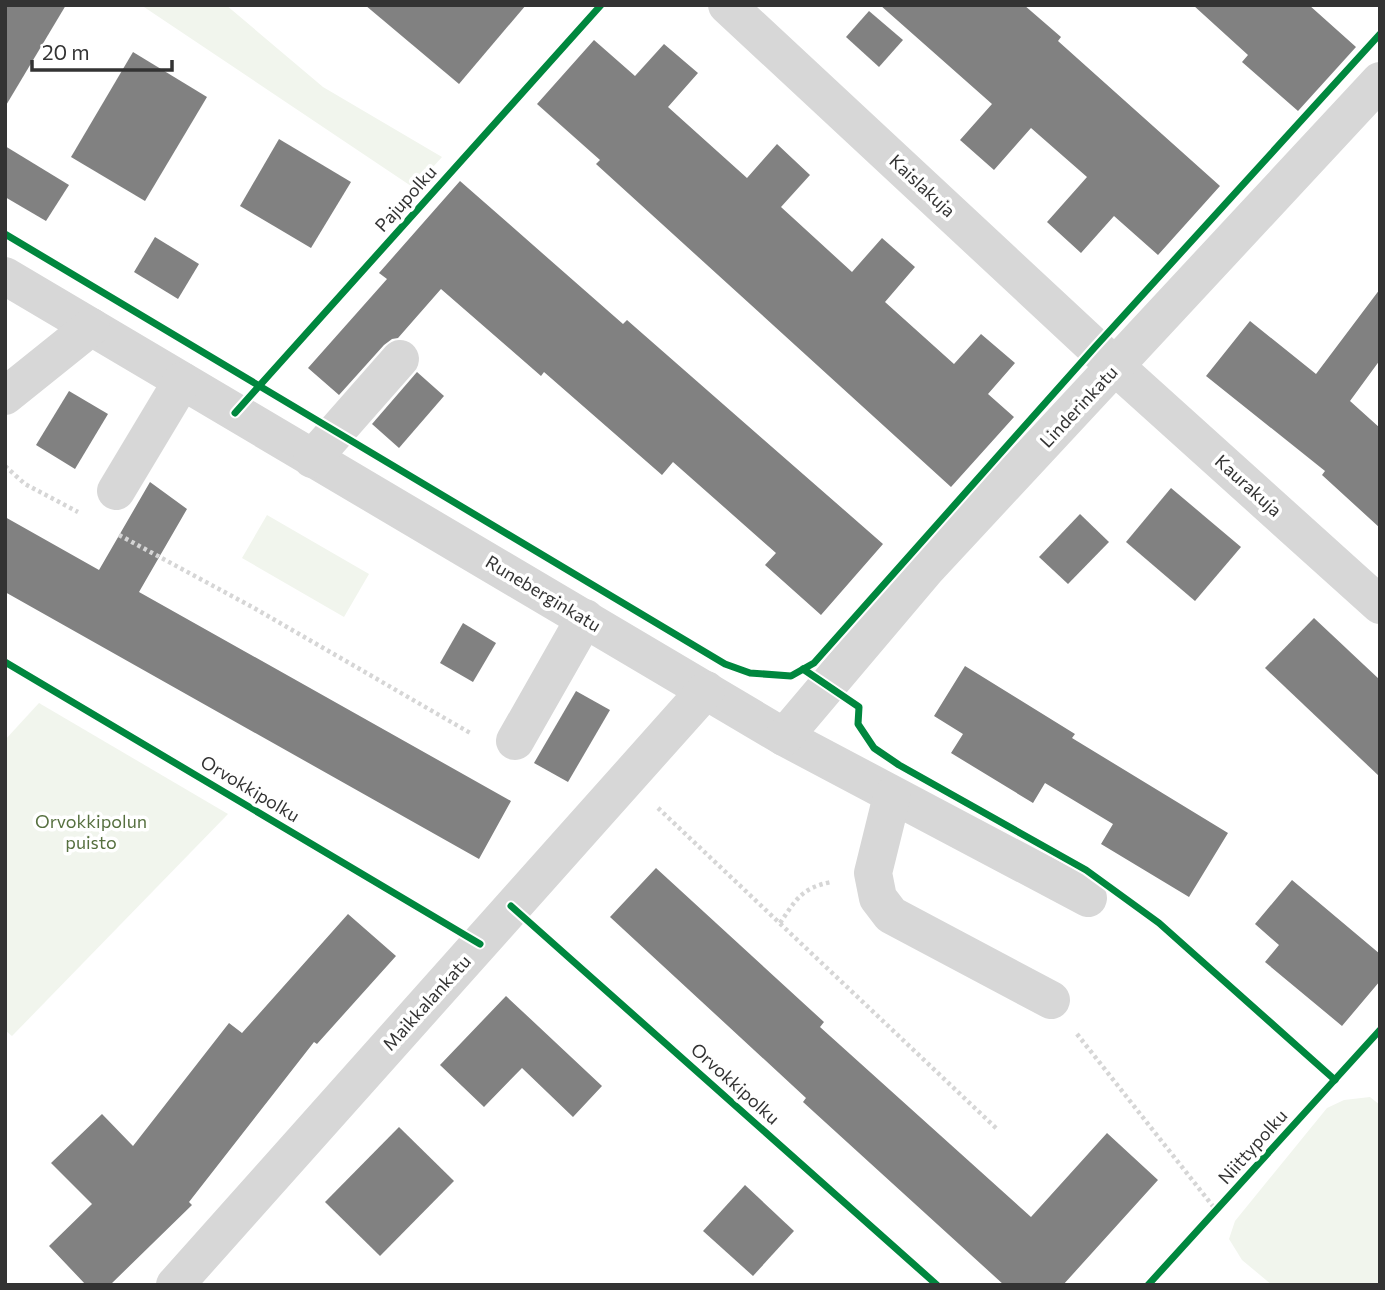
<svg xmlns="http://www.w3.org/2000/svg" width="1385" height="1290" viewBox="0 0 1385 1290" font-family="Commissioner,sans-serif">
<rect width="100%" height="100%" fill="#fff"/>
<!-- green -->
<g fill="#f1f5ed">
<path d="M141,5H226L323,87L442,157L414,188Z"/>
<path d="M267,515L369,574L344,617L242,558Z"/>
<path d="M39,703L228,814L12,1036L5,1030V740Z"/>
<path d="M1370,1097L1380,1105V1285H1272L1242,1260L1229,1239L1235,1221L1327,1108L1344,1100Z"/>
</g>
<!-- building -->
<g fill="#818181">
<path d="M5,5H66L5,107Z"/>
<path d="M365,5H526L459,84Z"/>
<path d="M880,5H1024L1061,37L1058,41L1220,186L1158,255L1114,216L1081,253L1047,222L1087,177L1031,128L994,170L960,140L992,104Z"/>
<path d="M1193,5H1309L1356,47L1298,111L1242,62L1248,55Z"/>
<path d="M869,11L903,40L879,67L846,37Z"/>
<path d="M594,40L635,76L664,44L698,73L668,107L747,178L777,144L810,175L781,207L852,272L882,238L915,267L885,302L954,364L981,334L1015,363L988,394L1014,417L951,487L596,164L600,160L537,104Z"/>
<path d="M133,52L207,97L145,201L71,157Z"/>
<path d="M279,139L351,182L311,248L240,206Z"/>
<path d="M5,146L69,185L46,221L5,197Z"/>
<path d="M460,181L623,324L627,320L883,544L821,615L765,565L776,553L673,462L662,475L544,372L541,376L441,289L398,338L392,339L384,345L339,395L308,368L387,279L379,273Z"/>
<path d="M155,237L199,264L178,299L134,272Z"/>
<path d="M1380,289V360L1350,401L1380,428V528L1322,475L1325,471L1206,376L1250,321L1316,374Z"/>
<path d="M417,372L444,396L399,448L372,424Z"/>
<path d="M69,391L108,414L75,469L36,445Z"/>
<path d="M150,482L187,509L139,592L511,801L479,859L5,592V517L99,570Z"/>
<path d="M1171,488L1241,547L1195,601L1126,542Z"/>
<path d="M1080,514L1109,542L1068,584L1039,557Z"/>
<path d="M1314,618L1380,680V777L1265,668Z"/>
<path d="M463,623L496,643L473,682L440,663Z"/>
<path d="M965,666L1075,734L1072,738L1228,833L1189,897L1101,844L1113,824L1045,783L1033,803L951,753L963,734L934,716Z"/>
<path d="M576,691L610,710L568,782L534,763Z"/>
<path d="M656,868L824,1022L820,1027L1031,1217L1107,1133L1158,1180L1063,1285H1004L803,1102L806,1098L610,917Z"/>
<path d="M1292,880L1380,954V981L1342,1026L1265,962L1279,945L1255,924Z"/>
<path d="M348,914L396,956L317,1044L314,1042L189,1202L192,1205L110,1285H86L49,1246L92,1204L51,1163L102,1114L133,1146L229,1023L242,1033Z"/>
<path d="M506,996L602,1086L573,1117L522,1068L484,1107L440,1065Z"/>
<path d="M399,1127L454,1181L380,1256L325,1202Z"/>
<path d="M745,1185L794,1231L753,1276L703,1231Z"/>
</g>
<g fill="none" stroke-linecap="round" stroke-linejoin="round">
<!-- path -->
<g stroke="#d6d6d6" stroke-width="4.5" stroke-dasharray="3.5 3.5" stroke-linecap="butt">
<path d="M5,466L25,484L78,512"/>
<path d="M119,535L254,608L472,734"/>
<path d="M658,808L997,1129"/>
<path d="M780,923C796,900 801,888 831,882"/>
<path d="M1077,1034L1216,1210"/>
</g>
<!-- minor -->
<g stroke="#d7d7d7" stroke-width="38">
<path d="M727,5L1116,367L1380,605"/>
<path d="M5,276L784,737L1088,898"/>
<path d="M5,396L91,327"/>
<path d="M312,459L400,359"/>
<path d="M116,491L182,381"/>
<path d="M784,737L927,568L1380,81"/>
<path d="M515,741L585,618"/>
<path d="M892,796L873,873L878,898L891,915L1051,1000"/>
<path d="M175,1285L706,690"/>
</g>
<defs>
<g id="cycleway">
<path d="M5,234L725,664L750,673L791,676L814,663L1095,347L1380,34"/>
<path d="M235,413L601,5"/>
<path d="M5,662L480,944"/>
<path d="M803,669L859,707L858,724L874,748L899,765L1086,870L1159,923L1335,1080"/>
<path d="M511,906L937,1285"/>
<path d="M1148,1285L1380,1030"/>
</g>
</defs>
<!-- cycleway casing -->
<use href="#cycleway" stroke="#fff" stroke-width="11"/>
<!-- cycleway -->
<use href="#cycleway" stroke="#00873e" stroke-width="7"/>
</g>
<g text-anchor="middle" stroke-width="7" stroke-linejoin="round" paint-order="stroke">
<!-- street labels -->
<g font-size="18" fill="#333" stroke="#fff">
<text transform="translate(922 186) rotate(43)" y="6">Kaislakuja</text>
<text transform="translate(406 199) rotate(-48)" y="6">Pajupolku</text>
<text transform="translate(1079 407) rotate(-47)" y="6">Linderinkatu</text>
<text transform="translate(1248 486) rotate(42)" y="6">Kaurakuja</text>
<text transform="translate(543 594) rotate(31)" y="6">Runeberginkatu</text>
<text transform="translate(250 789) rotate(31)" y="6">Orvokkipolku</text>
<text transform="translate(427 1003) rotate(-48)" y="6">Maikkalankatu</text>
<text transform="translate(735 1084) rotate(42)" y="6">Orvokkipolku</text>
<text transform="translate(1253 1147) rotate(-48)" y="6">Niittypolku</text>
</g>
<!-- park labels -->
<g font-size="18" fill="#56703f" stroke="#fff">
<text x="91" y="828">Orvokkipolun<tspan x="91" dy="21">puisto</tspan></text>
</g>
</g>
<!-- border -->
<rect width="1385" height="1290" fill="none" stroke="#333333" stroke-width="14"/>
<!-- scale -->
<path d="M32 60v10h140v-10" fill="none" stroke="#333333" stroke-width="3.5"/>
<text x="42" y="60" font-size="21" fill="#333333" stroke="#ffffff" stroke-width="5" paint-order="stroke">20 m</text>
</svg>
